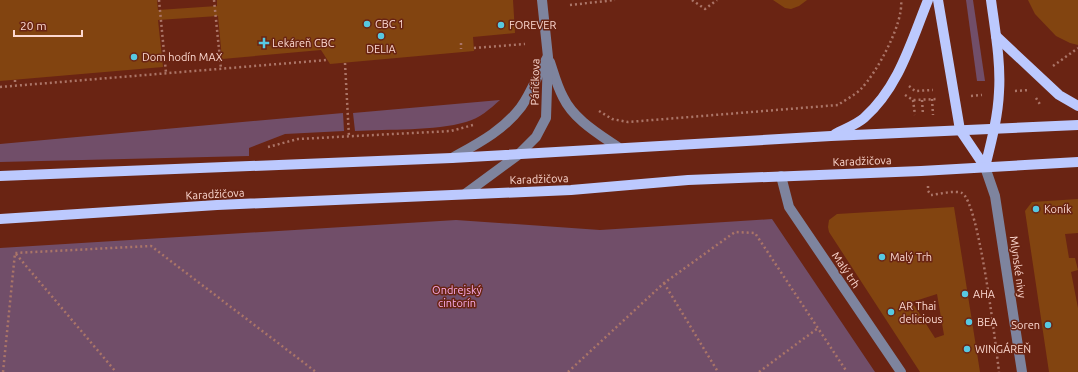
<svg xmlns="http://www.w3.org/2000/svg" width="1078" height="372" viewBox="0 0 1078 372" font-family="Ubuntu,sans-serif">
<rect width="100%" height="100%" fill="#6a2413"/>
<!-- green -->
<g fill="#714e69">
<path d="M966,0H973L985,81H977Z"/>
<path d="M500,100C490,109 480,118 466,122C435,131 388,129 355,131L353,113Z"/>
<path d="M343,113L344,131L285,134L249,148V156L0,162V144Z"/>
<path d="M772,219L875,372H0V248L456,220L600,230Z"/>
</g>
<!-- building -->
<g fill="#824410" fill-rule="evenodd">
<path d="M0,0H157L158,10L217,6V0H513L515,33L473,37L474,51L330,64L321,50L222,59L218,16L158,20L163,67L0,81Z"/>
<path d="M773,0H807L799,6L791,9L785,8Z"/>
<path d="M1028,0H1078V45L1070,43L1056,36L1035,14Z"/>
<path d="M1078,199V233L1065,234L1069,258H1075L1078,270L1071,272L1078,308V372H1049L1025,211L1032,202Z"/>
<path d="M954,207L980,372H920L829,232L828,227L829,220L837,214ZM937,294L944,335L935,338L912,302Z"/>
</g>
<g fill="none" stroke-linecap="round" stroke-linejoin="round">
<!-- path -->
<g stroke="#ab7568" stroke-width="2.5" stroke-dasharray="2 3" stroke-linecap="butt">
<path d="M159,0L166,73"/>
<path d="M214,0L221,69"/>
<path d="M692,0L705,9L717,0"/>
<path d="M570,5L615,0"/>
<path d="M461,43V49"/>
<path d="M474,48L525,44"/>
<path d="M345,63L349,137"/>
<path d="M1053,66L1078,48"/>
<path d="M15,80V85"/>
<path d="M909,86L915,91L933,90"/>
<path d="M0,87L327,60"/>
<path d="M1015,91L1030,90"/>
<path d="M905,95L913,100L938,99"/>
<path d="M971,96L982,95"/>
<path d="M1036,98L1041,106"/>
<path d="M932,99L933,115"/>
<path d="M913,100L915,115"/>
<path d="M922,100L923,115"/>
<path d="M599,111L612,119L628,122L838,105C845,100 855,95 861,89C877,72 904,23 901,0"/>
<path d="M268,147L298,139L451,131L473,125"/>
<path d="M928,186V191L931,195C940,194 954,190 962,193C979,202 996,347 999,372"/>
<path d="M16,254L116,372"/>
<path d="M664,283L718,372"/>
<path d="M3,372L15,253L151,246L316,372"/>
<path d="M568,372L664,283L735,232L755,233L847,372"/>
<path d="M759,372L818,328"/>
</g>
<!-- minor -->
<g stroke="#7e849e" stroke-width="10">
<path d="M550,62C554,74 557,86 563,97C574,120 599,134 619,148"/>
<path d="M452,158C477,144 503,131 521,107C531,93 538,74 547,58"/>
<path d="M985,167L995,196L1022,372"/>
<path d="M781,176L789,207L901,372"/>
<path d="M465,194L518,155L536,137L546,118L548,57L542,0"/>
</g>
<!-- major -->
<g stroke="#bcc9fe" stroke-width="10">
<path d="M938,0L960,130L985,167"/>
<path d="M996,36L1059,95L1078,106"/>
<path d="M835,134C844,129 856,125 864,118C899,87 911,42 928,0"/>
<path d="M985,167C991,143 998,117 999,92C1001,62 995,30 991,0"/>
<path d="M0,176L452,158L831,136L1078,125"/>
<path d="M0,219L217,205L571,190L688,180L921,171L1078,162"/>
</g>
</g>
<!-- markers -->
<g fill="#57c9e2" stroke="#6a2413" stroke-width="1.5">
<circle cx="367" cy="24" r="4"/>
<circle cx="501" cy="25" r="4"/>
<circle cx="381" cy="36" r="4"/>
<path d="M262 37h4v4h4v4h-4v4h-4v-4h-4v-4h4z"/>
<circle cx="134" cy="57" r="4"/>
<circle cx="1036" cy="209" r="4"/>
<circle cx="882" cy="257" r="4"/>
<circle cx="965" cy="294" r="4"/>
<circle cx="891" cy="312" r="4"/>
<circle cx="969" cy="322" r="4"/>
<circle cx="1048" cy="325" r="4"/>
<circle cx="967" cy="349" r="4"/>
</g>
<g text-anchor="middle" stroke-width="3" stroke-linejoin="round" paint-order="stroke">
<!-- poi labels -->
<g font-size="11" fill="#fcd8d0" stroke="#6a2413" text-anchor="start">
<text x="375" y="28">CBC 1</text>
<text x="509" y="29">FOREVER</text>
<text x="272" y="47">Lekáreň CBC</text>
<text x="381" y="53" text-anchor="middle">DELIA</text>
<text x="142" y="61">Dom hodín MAX</text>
<text x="1044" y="213">Koník</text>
<text x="890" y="261">Malý Trh</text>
<text x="973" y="298">AHA</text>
<text x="899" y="310">AR Thai<tspan x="899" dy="13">delicious</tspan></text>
<text x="977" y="326">BEA</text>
<text x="1040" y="329" text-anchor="end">Soren</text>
<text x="975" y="353">WINGÁREŇ</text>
</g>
<!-- street labels -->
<g font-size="11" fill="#fcd8d0" stroke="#6a2413">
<text transform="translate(535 82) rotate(-89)" y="4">Páričkova</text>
<text transform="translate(862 161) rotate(-2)" y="4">Karadžičova</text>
<text transform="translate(539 179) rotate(-2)" y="4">Karadžičova</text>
<text transform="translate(215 194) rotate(-3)" y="4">Karadžičova</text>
<text transform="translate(1018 267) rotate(82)" y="4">Mlynské nivy</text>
<text transform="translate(846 270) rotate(56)" y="4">Malý trh</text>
</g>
<!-- park labels -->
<g font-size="11" fill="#faadea" stroke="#6a2413">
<text x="457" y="294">Ondrejský<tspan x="457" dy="13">cintorín</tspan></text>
</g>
</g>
<!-- scale -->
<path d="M14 30v6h68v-6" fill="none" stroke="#fcd8d0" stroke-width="2"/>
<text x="20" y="30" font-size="12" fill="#fcd8d0" stroke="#6a2413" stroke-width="3" paint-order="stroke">20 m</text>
</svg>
